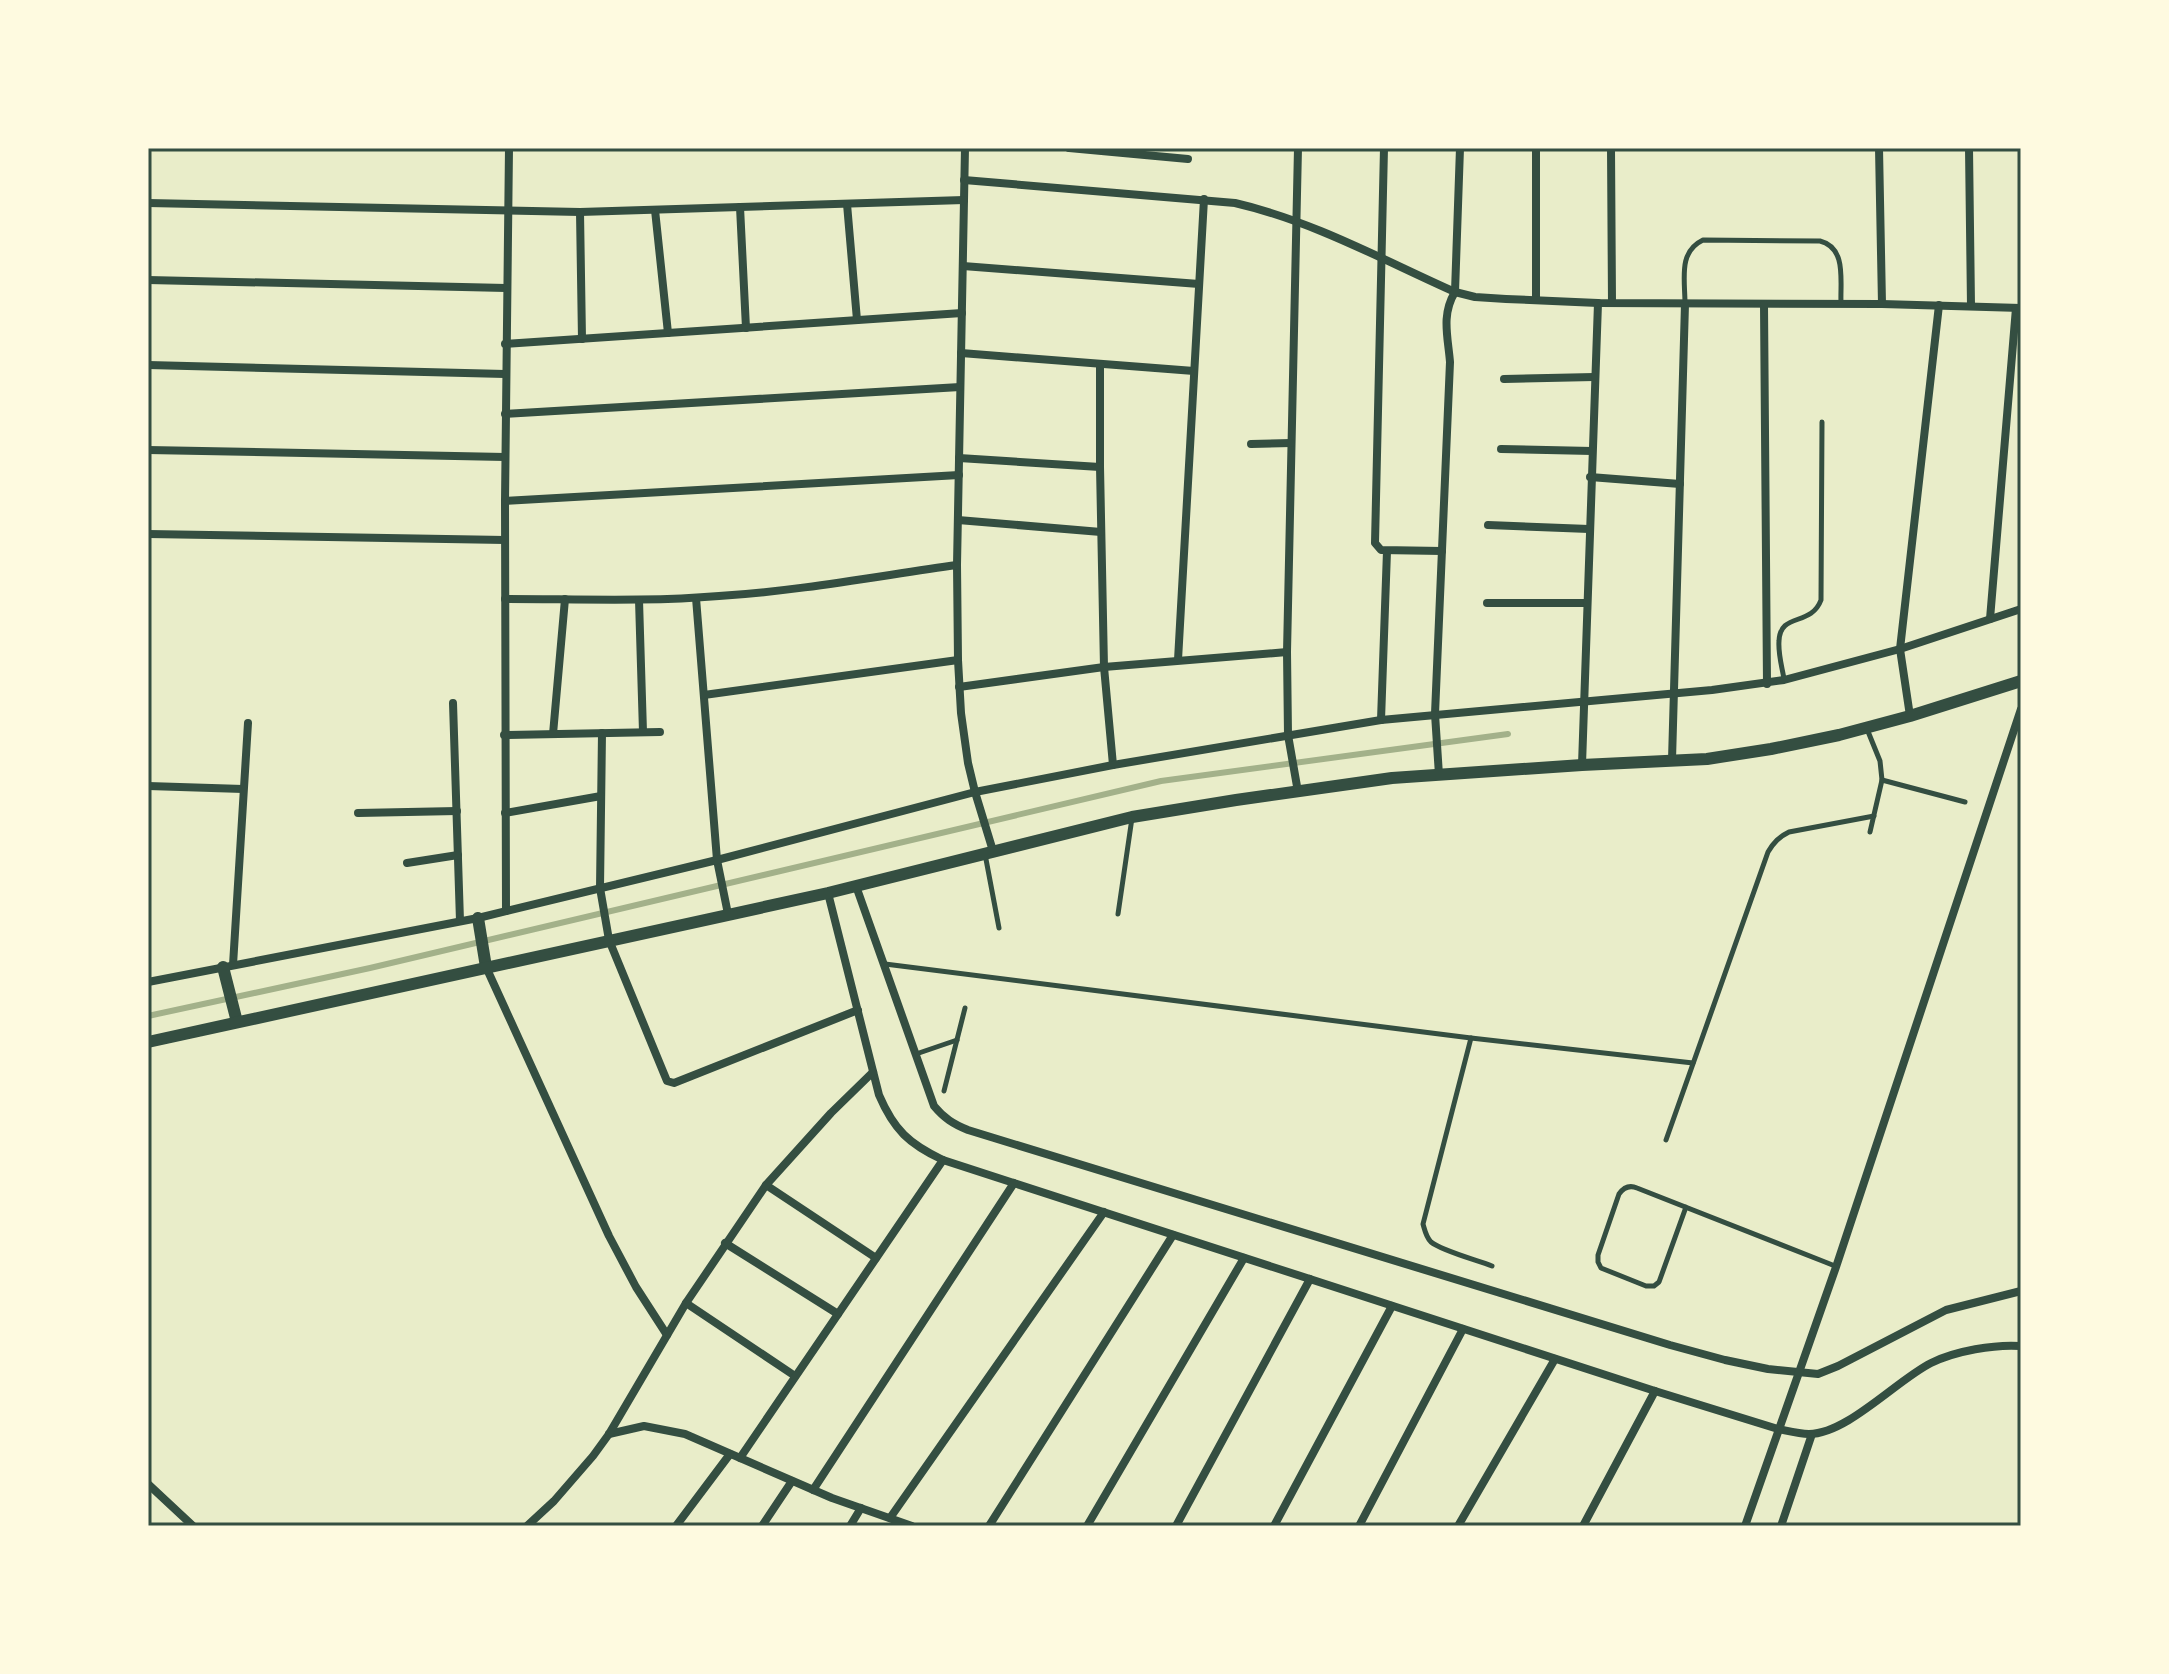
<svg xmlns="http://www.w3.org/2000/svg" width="2169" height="1674" viewBox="0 0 2169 1674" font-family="Commissioner,sans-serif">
<rect width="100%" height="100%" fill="#e9edc9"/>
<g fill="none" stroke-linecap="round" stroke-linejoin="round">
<!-- stream -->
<path stroke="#a3b18a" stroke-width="6" d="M148,1016L370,968L1161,781L1508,734"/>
<!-- service -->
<g stroke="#344e41" stroke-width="5">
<path d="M1685,304C1685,279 1678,252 1703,240L1820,241C1847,248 1840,281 1841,303"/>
<path d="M1784,679C1782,667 1778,654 1779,641C1780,612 1811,627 1821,600L1822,422"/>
<path d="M1867,729L1880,761L1882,780L1870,832"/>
<path d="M1882,780L1965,802"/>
<path d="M985,854L999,928"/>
<path d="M1118,914L1132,818"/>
<path d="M885,964L1471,1038L1693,1063"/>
<path d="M1471,1038L1423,1224C1425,1231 1426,1237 1431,1242C1442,1251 1477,1260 1492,1266"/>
<path d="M916,1054L957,1040"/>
<path d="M944,1091L965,1008"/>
<path d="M1666,1140L1768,852C1774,842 1779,837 1789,832L1874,816"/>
<path d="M1686,1207L1659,1282L1654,1286H1646L1601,1268L1598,1262V1255L1619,1194C1624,1187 1630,1185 1637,1188L1825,1262L1835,1266"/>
</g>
<!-- minor -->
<g stroke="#344e41" stroke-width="8">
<path d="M965,148L957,565L958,660L961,713L968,763L975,792L993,851"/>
<path d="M1069,148L1188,159"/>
<path d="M1298,148L1287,652L1288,735L1298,792"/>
<path d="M1384,148L1375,543L1381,550L1442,551"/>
<path d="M1536,148V300"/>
<path d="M1611,148L1612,303"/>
<path d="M1879,148L1882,304"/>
<path d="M1969,148L1971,306"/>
<path d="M964,180L1235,203C1313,221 1383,260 1455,292L1475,297L1506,299L1598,303L1882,304L2021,308"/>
<path d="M148,203L580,212L964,200"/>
<path d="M847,204L857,320"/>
<path d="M740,207L746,328"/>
<path d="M655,210L668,333"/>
<path d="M580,212L582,339"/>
<path d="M963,266L1199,284"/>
<path d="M148,280L506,288"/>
<path d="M1764,305L1767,684"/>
<path d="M505,344L962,313"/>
<path d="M961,353L1194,371"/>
<path d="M1100,364V467L1104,667L1113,765"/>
<path d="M148,365L505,374"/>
<path d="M1504,379L1594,377"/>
<path d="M505,414L960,387"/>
<path d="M1251,444L1291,443"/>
<path d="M1501,449L1592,451"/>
<path d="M148,450L505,457"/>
<path d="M959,458L1100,467"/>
<path d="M1590,477L1680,484"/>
<path d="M505,501L959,475"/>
<path d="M958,520L1101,532"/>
<path d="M1488,525L1589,529"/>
<path d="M148,534L505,540"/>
<path d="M696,598L717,860L728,914"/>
<path d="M505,599C576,599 648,602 719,596C799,591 878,576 957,565"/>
<path d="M639,600L643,732"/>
<path d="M1487,603H1586"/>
<path d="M1990,619L2016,308"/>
<path d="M1178,660L1204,199"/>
<path d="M959,687L1104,667L1287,652"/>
<path d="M704,695L958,660"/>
<path d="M453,703L460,921"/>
<path d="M1910,716L1900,649L1939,305"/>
<path d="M1381,720L1387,551"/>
<path d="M602,733L600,888L609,940L667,1081L674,1083L858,1010"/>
<path d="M553,734L565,599"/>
<path d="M504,735L660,732"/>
<path d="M1672,760L1685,304"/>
<path d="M1582,765L1598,303"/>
<path d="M1439,775L1435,714L1450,362C1448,337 1441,315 1455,292L1460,148"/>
<path d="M148,786L243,789"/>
<path d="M358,813L457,811"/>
<path d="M505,813L601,796"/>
<path d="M407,863L458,855"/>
<path d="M856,886L934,1106C944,1118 953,1124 968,1130L1670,1345L1725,1360L1768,1369L1818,1374L1838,1366L1946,1310L2021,1291"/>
<path d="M828,893L879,1095C894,1130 909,1144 943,1160L1655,1391L1778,1429C1788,1431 1799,1434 1809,1434C1847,1434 1897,1380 1931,1363C1955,1351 1995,1344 2021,1346"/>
<path d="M506,911L505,501L509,148"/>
<path d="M233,965L248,723"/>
<path d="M486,967L609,1236L636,1287L667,1335"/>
<path d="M148,982L478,918L717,860L975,792L1113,765L1381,720L1712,690L1784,680L1900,649L2021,609"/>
<path d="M766,1185L876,1258"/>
<path d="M725,1243L838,1314"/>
<path d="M686,1303L795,1376"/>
<path d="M609,1434L644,1426L685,1434L832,1498L912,1526"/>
<path d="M740,1458L943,1160"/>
<path d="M148,1484L193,1526"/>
<path d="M813,1490L1014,1183"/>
<path d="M890,1518L1104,1212"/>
<path d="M527,1526L554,1501L593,1456L609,1434L686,1303L766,1185L831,1113L873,1072"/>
<path d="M676,1526L730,1454"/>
<path d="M762,1526L792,1481"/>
<path d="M850,1526L861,1508"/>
<path d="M989,1526L1173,1235"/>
<path d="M1087,1526L1244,1258"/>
<path d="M1176,1526L1310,1279"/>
<path d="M1274,1526L1392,1306"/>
<path d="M1359,1526L1463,1329"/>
<path d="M1458,1526L1555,1359"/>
<path d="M1583,1526L1655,1391"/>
<path d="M1745,1526L1836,1267L2021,709"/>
<path d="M1781,1526L1812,1434"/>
</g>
<!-- tertiary -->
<g stroke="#344e41" stroke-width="12">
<path d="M478,918L486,967"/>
<path d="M223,967L237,1022"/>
<path d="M148,1042L828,893L1132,817L1236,800L1392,778L1582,765L1707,759L1771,749L1839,735L1910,716L2021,681"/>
</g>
</g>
<!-- border -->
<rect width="2169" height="1674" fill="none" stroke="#fefae0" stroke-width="300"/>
<rect x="150" y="150" width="1869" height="1374" fill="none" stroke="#344e41" stroke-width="3"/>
</svg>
